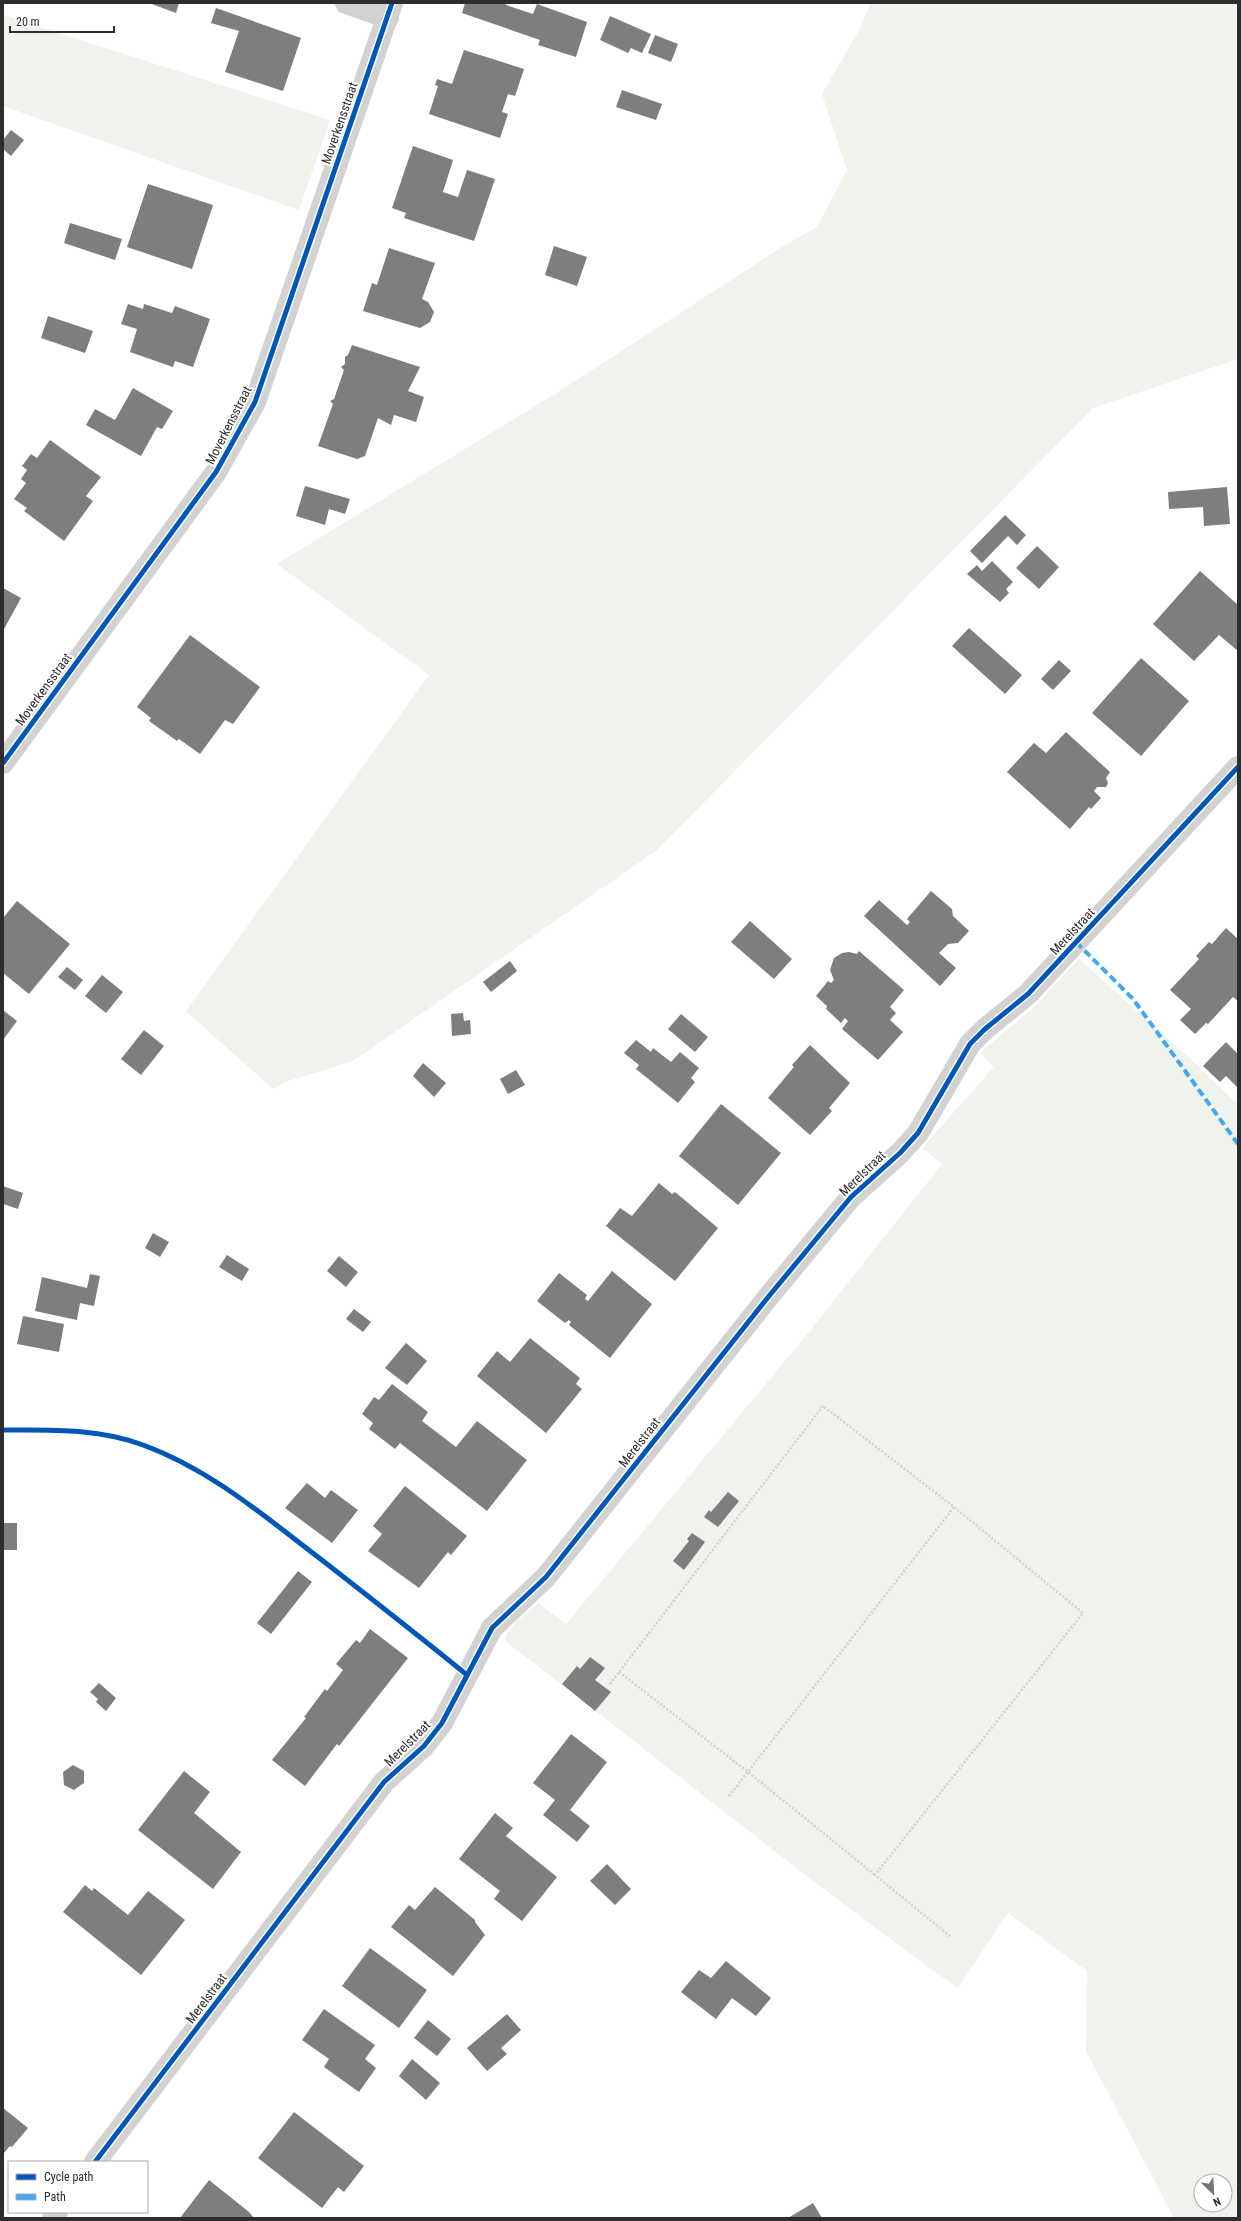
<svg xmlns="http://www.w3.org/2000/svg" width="1241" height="2221" viewBox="0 0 1241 2221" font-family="'Roboto Condensed',sans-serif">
<rect width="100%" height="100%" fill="#fff"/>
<!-- green -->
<g fill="#f0f3ec" fill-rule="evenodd">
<path d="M871,3H1238V359L1093,408L657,850L353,1061L285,1082L273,1089L186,1011L429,675L277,564L555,394L782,247L817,227L847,170L822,94L858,32Z"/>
<path d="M3,15L330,120L299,210L3,106Z"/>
<path d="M1079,959L1196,1064L1238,1105V2218H1174L1086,2051L1087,1971L1008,1913L958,1988C803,1878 656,1756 505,1641V1637L517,1621L538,1603L566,1624L809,1332L942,1164L922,1148L994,1067L982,1055V1051L1034,1007ZM1201,2181H1225V2205H1201Z"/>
</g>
<!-- building -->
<g fill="#7e7e7e">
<path d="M149,3H179L176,13Z"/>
<path d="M465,3H506V5L533,14L537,4L587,22L576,57L538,45L540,40L462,13Z"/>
<path d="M216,8L301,38L283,91L225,72L239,31L211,23Z"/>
<path d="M610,16L651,34L642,53L631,48L628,53L600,40Z"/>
<path d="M655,35L678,44L671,62L648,53Z"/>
<path d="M464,50L524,69L515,96L508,94L502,112L508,114L500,138L429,114L438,86L435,85L437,79L452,84Z"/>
<path d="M622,90L662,104L656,120L616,107Z"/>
<path d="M11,130L24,140L11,156L3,149V140Z"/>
<path d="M413,146L453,160L443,192L458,197L467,170L495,179L474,241L404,218L406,213L392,208Z"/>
<path d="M148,184L213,205L192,269L127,247Z"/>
<path d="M70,223L122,239L115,260L64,243Z"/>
<path d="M554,246L587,257L577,286L545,275Z"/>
<path d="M389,248L435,263L422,299L428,302L434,312L430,322L420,328L363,311L372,283L377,285Z"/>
<path d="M128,304L143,309L144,304L172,313L175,306L210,319L193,367L175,361L173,367L130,352L137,329L121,324Z"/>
<path d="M48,316L93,331L85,353L41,338Z"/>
<path d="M352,345L420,367L408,391L424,397L416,422L394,415L391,425L378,418L365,456L357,459L318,446L333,404L330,401L334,399L344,370L341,367L345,364V357L348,355Z"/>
<path d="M133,388L173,411L162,429L157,427L141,456L86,425L95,409L115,420Z"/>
<path d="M50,440L101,477L86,496L93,501L64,541L24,511L27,508L14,499L26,483L21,479L27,470L22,466L31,454L37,458Z"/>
<path d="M305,486L350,499L345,514L329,509L325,525L296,516Z"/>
<path d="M1227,487L1230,524L1204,526L1203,507L1169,509L1168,492Z"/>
<path d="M1005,515L1026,535L1017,545L1008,536L982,563L970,551Z"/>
<path d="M1037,546L1059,567L1039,589L1016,568Z"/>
<path d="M992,561L1013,582L1006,589L1009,593L1000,602L967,574L977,565L982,571Z"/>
<path d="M1200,571L1238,605V651L1219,635L1194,661L1153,624Z"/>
<path d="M3,588L21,598L3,631Z"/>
<path d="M969,628L1022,675L1005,694L952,646Z"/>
<path d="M190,635L260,687L233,724L225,720L200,754L179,739L177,741L149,721L151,718L137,707Z"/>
<path d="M1141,658L1189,701L1141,756L1092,713Z"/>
<path d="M1059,660L1071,671L1053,690L1041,679Z"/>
<path d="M1066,732L1110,772L1106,778L1108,783L1106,787H1097L1094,791L1101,798L1091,809L1089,807L1070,829L1007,772L1034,743L1046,753Z"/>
<path d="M931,891L952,909L953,916L969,931L958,943L948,944L939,953L956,968L940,986L864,916L879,900L907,925L910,922L907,919Z"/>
<path d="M17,901L70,944L29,994L3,973V918Z"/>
<path d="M750,921L792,959L774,979L731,942Z"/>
<path d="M1226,928L1238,939V1001L1233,997L1208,1024L1206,1023L1195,1034L1180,1020L1191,1009L1170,990L1199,959L1196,956L1209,942L1212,944Z"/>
<path d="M859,951L904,990L890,1007L896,1013L890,1020L903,1032L878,1060L842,1029L848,1021L845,1018L841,1023L826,1009L827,1006L816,996L828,981L831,983L834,980L830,970L834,958L842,953L849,952L857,954Z"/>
<path d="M510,961L517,971L491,992L483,982Z"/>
<path d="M67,967L83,980L75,990L58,977Z"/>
<path d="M102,975L123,992L106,1013L85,996Z"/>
<path d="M3,1010L17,1021L3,1040Z"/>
<path d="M463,1013L464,1021L470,1020L471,1034L452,1036L451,1014Z"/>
<path d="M681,1014L708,1037L695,1052L668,1029Z"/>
<path d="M144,1030L164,1046L141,1075L121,1059Z"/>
<path d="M636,1040L651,1052L653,1048L671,1062L680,1052L699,1068L691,1078L695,1082L678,1103L636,1069L639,1065L624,1053Z"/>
<path d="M1226,1042L1238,1054V1088L1226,1076L1220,1082L1203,1066Z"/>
<path d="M810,1045L850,1083L829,1108L832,1111L810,1135L768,1098L794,1067L792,1065Z"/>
<path d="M423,1063L446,1083L434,1097L413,1076Z"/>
<path d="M516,1070L525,1085L508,1094L500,1079Z"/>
<path d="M721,1104L781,1153L738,1205L679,1156Z"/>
<path d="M659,1183L672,1194L675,1192L718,1228L675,1281L606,1226L620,1208L632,1216Z"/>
<path d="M3,1186L23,1193L18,1209L3,1204Z"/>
<path d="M153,1233L169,1242L160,1257L145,1248Z"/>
<path d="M227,1255L249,1269L242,1281L219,1267Z"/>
<path d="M339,1256L358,1272L346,1287L327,1271Z"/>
<path d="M612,1271L652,1304L610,1358L569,1325L571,1322L569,1320L565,1323L537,1301L559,1273L587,1295L585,1299L588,1301Z"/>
<path d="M90,1274L100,1276L94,1306L80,1303L77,1320L35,1311L42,1277L87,1288Z"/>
<path d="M354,1309L371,1322L363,1332L346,1319Z"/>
<path d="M23,1316L64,1324L59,1352L17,1344Z"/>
<path d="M530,1338L580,1378L576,1384L582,1389L546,1433L477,1376L497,1351L510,1362Z"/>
<path d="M406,1343L427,1361L407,1385L385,1368Z"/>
<path d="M392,1384L428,1412L422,1421L456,1447L477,1421L527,1460L487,1511L400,1443L395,1449L369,1429L373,1423L362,1414L374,1397L379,1400Z"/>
<path d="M307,1483L325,1498L331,1490L358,1510L332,1543L285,1508Z"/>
<path d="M405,1486L467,1536L451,1555L448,1552L419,1588L368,1551L382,1534L373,1526Z"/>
<path d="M728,1492L739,1501L718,1527L704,1517L709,1510L711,1512Z"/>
<rect x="3" y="1523" width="14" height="27"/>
<path d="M692,1533L705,1542L684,1570L673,1561L689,1541L687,1539Z"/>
<path d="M298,1571L312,1582L271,1634L257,1623Z"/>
<path d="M370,1629L408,1658L339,1746L337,1744L305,1786L272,1760L306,1718L304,1717L325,1689L327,1691L343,1670L336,1664L356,1640L360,1643Z"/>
<path d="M590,1657L605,1668L595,1680L611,1692L595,1711L562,1684L577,1666L580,1669Z"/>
<path d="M99,1683L116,1698L106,1711L96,1702L98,1699L90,1692Z"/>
<path d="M571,1734L607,1762L570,1810L590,1826L577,1842L543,1815L555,1800L533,1783Z"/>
<path d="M73,1765L84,1771V1783L74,1790L64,1785L63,1772Z"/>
<path d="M184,1771L210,1792L194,1813L241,1852L213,1889L138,1830Z"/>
<path d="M495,1813L513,1828L506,1836L557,1877L522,1921L494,1899L500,1891L459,1859Z"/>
<path d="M607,1864L631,1889L615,1905L590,1881Z"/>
<path d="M85,1885L92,1891L94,1888L128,1915L148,1891L185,1920L141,1975L63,1912Z"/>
<path d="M435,1887L475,1920V1922L485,1935L453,1976L391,1927L409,1905L415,1910Z"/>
<path d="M370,1948L427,1990L399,2028L342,1986Z"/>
<path d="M726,1961L771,1998L756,2016L732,1998L716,2019L681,1992L699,1970L711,1978Z"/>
<path d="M324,2009L375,2045L365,2059L376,2068L359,2092L324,2067L329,2059L302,2040Z"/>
<path d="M507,2014L521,2030L501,2048L507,2054L487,2071L467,2048Z"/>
<path d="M428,2020L451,2039L437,2056L414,2038Z"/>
<path d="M412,2059L440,2083L426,2100L399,2076Z"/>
<path d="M3,2108L28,2128L12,2147L10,2146L3,2154Z"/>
<path d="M294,2112L364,2166L344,2192L338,2187L322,2208L258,2158Z"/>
<path d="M209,2180L249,2212L254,2218H180Z"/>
<path d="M813,2203L822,2218H788Z"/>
</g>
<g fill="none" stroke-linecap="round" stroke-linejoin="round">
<!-- path -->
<g stroke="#d2d2d2" stroke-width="2.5" stroke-dasharray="2 2" stroke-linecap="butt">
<path d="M619,1672L748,1772L875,1875"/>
<path d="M610,1684L823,1406L954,1507L1083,1613L875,1875L951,1937"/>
<path d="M729,1796L954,1507"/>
</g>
<!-- minor -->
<g stroke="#d2d2d2" stroke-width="22">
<path d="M346,3L388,18"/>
<path d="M3,763L216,472L255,402L392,3"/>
<path d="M95,2162L384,1782L424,1746L442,1723L492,1628L546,1577L769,1296L851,1197L900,1153L918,1133L970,1044L985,1029L1028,994L1238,767"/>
<path d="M53,2218L57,2212"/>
</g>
<!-- quiet -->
<path stroke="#3fa9f5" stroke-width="4" stroke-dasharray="8 4" stroke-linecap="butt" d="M1076,942L1133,999L1238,1144"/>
<defs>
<g id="cycleway">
<path d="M3,763L216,472L255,402L392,3"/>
<path d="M3,1430C50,1430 99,1428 143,1445C209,1469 263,1515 318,1557C368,1596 418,1635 467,1675"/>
<path d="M95,2162L384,1782L424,1746L442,1723L492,1628L546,1577L769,1296L851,1197L900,1153L918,1133L970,1044L985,1029L1028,994L1238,767"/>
</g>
</defs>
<!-- cycleway casing -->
<use href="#cycleway" stroke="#fff" stroke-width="8"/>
<!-- cycleway -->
<use href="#cycleway" stroke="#0057b8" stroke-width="5"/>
</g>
<g text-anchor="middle" stroke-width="4" stroke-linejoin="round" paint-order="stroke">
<!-- street labels -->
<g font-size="13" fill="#2d2d2d" stroke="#fff">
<text transform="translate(339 123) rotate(-71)" y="5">Moverkensstraat</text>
<text transform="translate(228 425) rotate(-63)" y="5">Moverkensstraat</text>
<text transform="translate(43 689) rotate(-54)" y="5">Moverkensstraat</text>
<text transform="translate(1072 931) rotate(-47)" y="5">Merelstraat</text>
<text transform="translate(862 1173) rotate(-44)" y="5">Merelstraat</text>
<text transform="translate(639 1442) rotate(-52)" y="5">Merelstraat</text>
<text transform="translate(407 1743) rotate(-45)" y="5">Merelstraat</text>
<text transform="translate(206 1998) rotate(-53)" y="5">Merelstraat</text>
</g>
</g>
<!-- border -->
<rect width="1241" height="2221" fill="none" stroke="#2d2d2d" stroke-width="8"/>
<!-- legend -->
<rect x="8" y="2161" width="140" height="52" fill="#ffffff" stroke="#ababab"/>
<rect x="16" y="2174" width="20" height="6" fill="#0057b8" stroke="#ababab"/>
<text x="44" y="2181" font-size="12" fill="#2d2d2d">Cycle path</text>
<rect x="16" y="2194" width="20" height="6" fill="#3fa9f5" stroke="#ababab"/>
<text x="44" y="2201" font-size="12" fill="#2d2d2d">Path</text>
<!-- north arrow -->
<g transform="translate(1213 2193) rotate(156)"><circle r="19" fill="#ffffff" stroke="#ababab"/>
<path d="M0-3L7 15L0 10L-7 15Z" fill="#767676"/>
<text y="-6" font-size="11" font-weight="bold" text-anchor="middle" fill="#2d2d2d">N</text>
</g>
<!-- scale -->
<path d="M10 26v6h104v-6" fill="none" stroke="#2d2d2d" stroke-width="2"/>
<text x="16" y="26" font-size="12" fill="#2d2d2d" stroke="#ffffff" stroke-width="3" paint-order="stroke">20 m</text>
</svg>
